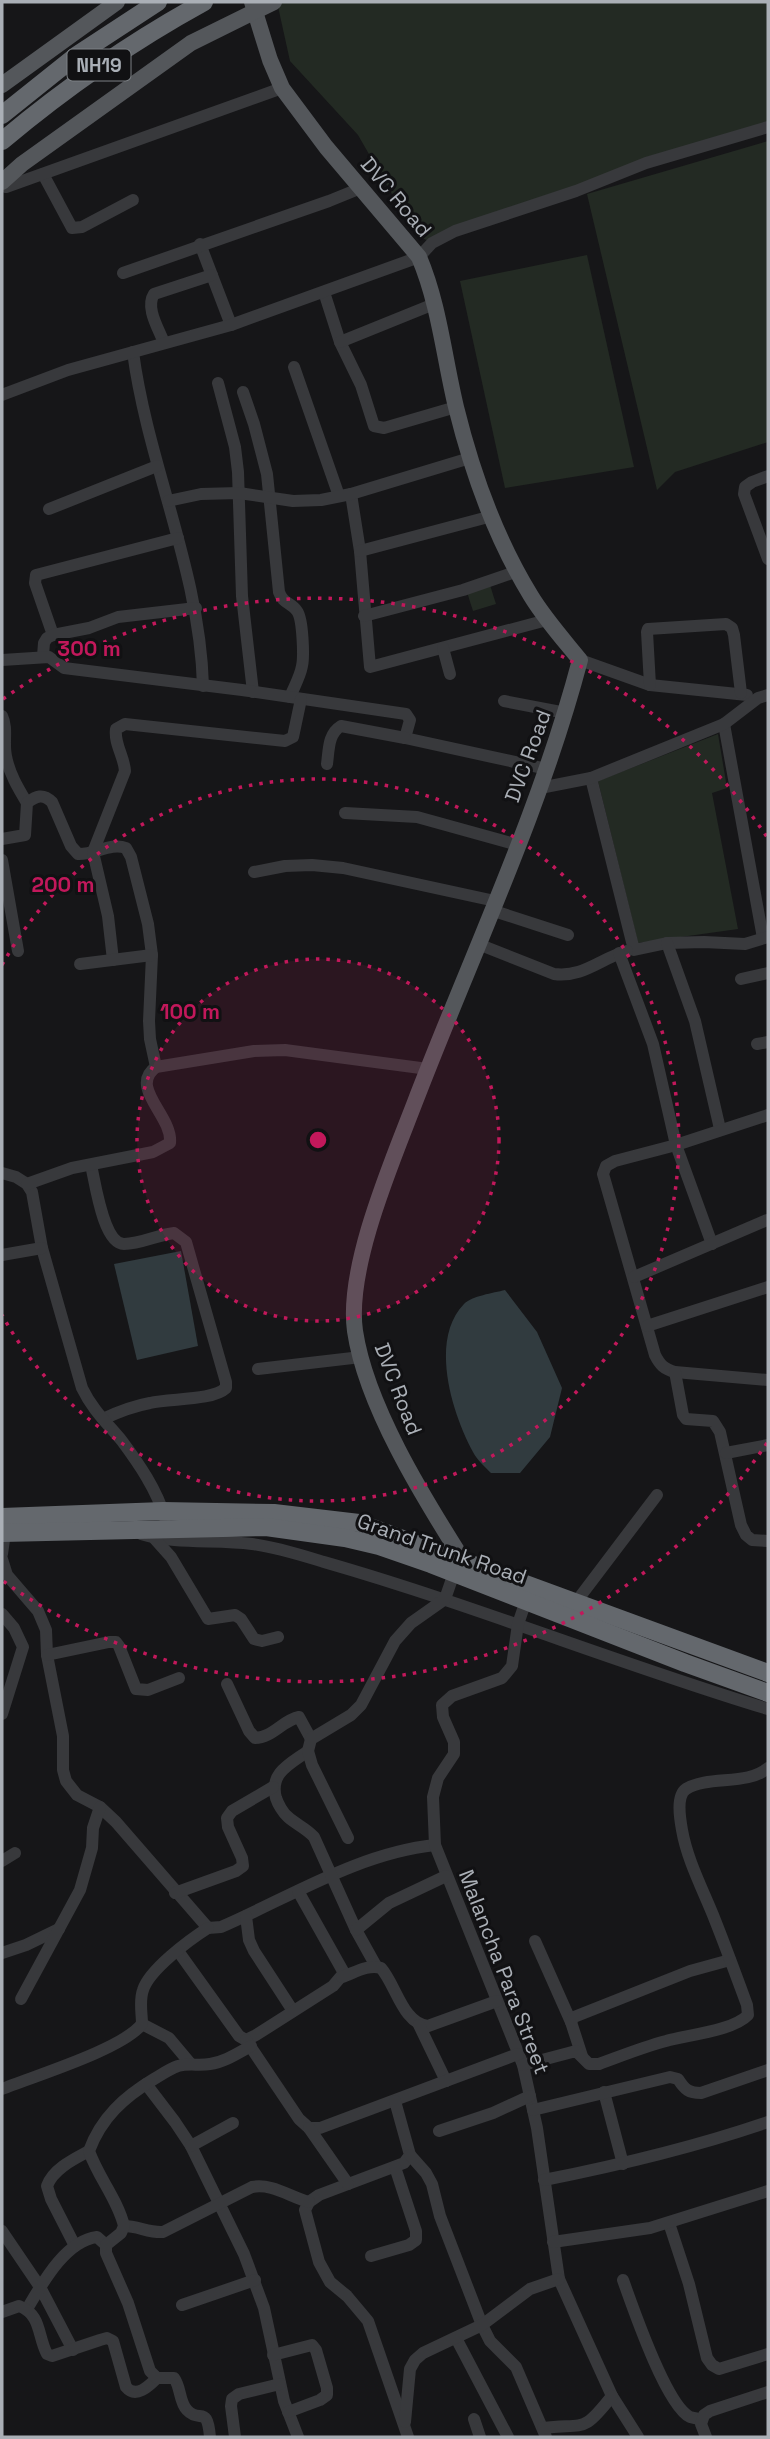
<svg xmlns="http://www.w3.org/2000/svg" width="770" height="2439" viewBox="0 0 770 2439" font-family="'Space Grotesk',sans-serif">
<rect width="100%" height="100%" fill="#161618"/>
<!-- green -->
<g fill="#232a23">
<path d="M277,2H768V122L432,243L415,234L358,135L290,61Z"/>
<path d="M768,141V442L675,472L657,490L587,194Z"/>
<path d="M587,255L634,467L505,488L460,281Z"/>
<path d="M489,582L496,604L473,611L466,589Z"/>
<path d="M718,734L727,788L712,793L738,929L638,943L598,781Z"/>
</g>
<!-- water -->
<g fill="#313b3f">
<path d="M181,1251L198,1346L137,1360L114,1264Z"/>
<path d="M505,1290L537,1332L562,1388L550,1437L520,1473H491C485,1467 477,1460 473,1452C452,1413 429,1340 464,1304C472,1296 493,1293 505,1290Z"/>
</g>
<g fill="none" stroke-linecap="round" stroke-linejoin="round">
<!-- minor -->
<g stroke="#38393c" stroke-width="12">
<path d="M43,174L72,228L82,227L133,200"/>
<path d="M6,187L282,88"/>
<path d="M200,244L231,325"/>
<path d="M123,273L329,201L361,188"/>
<path d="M324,292L340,342L361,385L374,426L384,428L456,407"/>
<path d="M340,342L434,304"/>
<path d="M164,343C159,329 145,308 154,294L212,275"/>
<path d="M133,352C148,465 200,571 203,686"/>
<path d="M294,367L339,496"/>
<path d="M218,383L235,447L238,472L242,596L253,692"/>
<path d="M243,392L254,424L267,474L279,592C283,604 291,602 297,611C303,619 304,657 302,666C300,677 294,687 290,697"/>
<path d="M2,395L68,370L231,325L419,257L432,243L455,231L576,191L646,163L768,127"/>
<path d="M768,476L752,482L745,487L744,494L768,559"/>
<path d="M351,494L360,551L370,667L547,620"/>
<path d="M168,501L201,494L239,493L293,501L321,500L351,494L470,458"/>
<path d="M49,509L157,466"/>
<path d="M360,551L492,516"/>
<path d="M364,616L463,590L518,571"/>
<path d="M53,635L35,583L36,575L178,538"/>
<path d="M443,648L450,674"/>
<path d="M43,656L44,643L47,638L53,635L89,628L118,617L196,608"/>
<path d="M2,660L49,657L64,668L242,690L406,714L410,720L405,738L547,769"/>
<path d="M580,660L650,685L747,695"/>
<path d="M650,685L647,632L648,629L726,624L732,628L734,635L741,693"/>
<path d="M504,701L566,713"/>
<path d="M2,716C8,728 3,743 6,756C9,773 18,788 27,803"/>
<path d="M724,724L763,938"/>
<path d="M327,764C329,749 328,734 341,726L405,738"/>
<path d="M591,778L634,950L667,943L704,942L745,944L768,937"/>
<path d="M540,788L591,778L724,724L758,698L768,695"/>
<path d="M345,813L417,817L518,845"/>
<path d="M2,839L25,835L27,803C36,796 43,793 52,802L71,846L78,854C94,855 111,842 126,848L131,857L148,924L152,955L149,1021L150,1039L156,1067"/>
<path d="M2,860L18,951"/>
<path d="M254,872L285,866L312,865L343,868L495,901"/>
<path d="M491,910L568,935"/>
<path d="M667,943L695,1021L720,1129"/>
<path d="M478,944L554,974C583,978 601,958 627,951"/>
<path d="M619,953L653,1044L676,1145L712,1244"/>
<path d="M113,960L108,916L93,852L125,771C124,756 114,744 116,729L125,724L285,741L293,737L301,699"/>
<path d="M80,964L152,955"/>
<path d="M741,979L768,973"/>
<path d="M757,1044L768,1042"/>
<path d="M768,1115L676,1145L615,1161L606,1166L603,1174L655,1355C660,1365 664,1369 675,1372L768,1380"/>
<path d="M91,1165C95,1181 103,1244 124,1244C141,1244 157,1235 174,1233L186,1242L226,1382V1388C212,1401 170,1398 150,1403C133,1406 118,1412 103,1419"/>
<path d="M2,1173L16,1177L27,1184L32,1192L42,1248L82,1388C92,1409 107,1423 122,1441C139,1464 157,1490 165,1518"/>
<path d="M27,1184L72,1168L153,1152L170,1143C173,1116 128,1087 156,1067L254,1051L285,1050L428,1069"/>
<path d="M2,1255L42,1248"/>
<path d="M634,1277L767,1220"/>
<path d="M647,1326L768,1287"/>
<path d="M258,1369L361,1357"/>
<path d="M675,1372L683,1415L686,1419L713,1421L720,1432L741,1525L746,1535L752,1540L768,1541"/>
<path d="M726,1453L768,1445"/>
<path d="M141,1534C177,1545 215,1539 252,1544C276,1547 301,1555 324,1562C474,1605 619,1664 768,1709"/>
<path d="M154,1538L171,1557L208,1619L235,1615L241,1619L254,1639L262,1641L278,1637"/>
<path d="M2,1554L4,1540"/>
<path d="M2,1559L7,1575L38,1611L46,1630L47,1655L63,1736V1770L66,1781L77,1795L100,1807L116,1822L208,1928L221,1927C290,1897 359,1853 435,1845"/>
<path d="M528,1595L518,1624L512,1666L502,1678L452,1696L442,1705L443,1717L454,1742V1754L438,1778L433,1797L435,1845L523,2065L537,2128L559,2279L612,2396L638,2437"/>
<path d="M576,1602L657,1495"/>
<path d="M2,1614L14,1628L23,1647L2,1714"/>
<path d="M47,1655L109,1642H116L119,1646L136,1689L148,1690L179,1678"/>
<path d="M227,1684L249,1731L255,1738C272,1738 283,1720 299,1717L311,1739"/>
<path d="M308,1751C290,1764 269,1773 276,1798C278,1804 283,1813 288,1817C297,1825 306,1828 314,1837L356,1930L376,1966"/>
<path d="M348,1838L312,1765L308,1751L311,1739L351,1715L361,1705L395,1641L411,1623L445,1599L454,1573"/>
<path d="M2,1861L15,1853"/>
<path d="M175,1893L236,1871L243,1866L242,1858L228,1827L227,1818L232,1811L273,1787"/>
<path d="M246,1916L249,1940L254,1951L293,2011"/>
<path d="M356,1930L389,1903L446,1876"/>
<path d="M535,1941L571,2022"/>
<path d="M178,1951L239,2036L246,2040L256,2035L333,1986L344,1973L298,1891"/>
<path d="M2,1953L26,1945L59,1929"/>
<path d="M342,1977C354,1973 368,1964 381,1968C396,1985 403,2024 428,2026L497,2001"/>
<path d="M21,1999L80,1890L92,1848L93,1828L100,1807"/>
<path d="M142,2024L169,2038L190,2063"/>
<path d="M419,2025L446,2081"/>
<path d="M246,2040L299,2119L309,2128H320L518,2054"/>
<path d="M582,2056L571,2022L574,2017L690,1971L730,1960"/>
<path d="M523,2065L576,2051L589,2064H599C621,2056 643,2047 666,2041C687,2035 733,2031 748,2015L747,2005C736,1975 725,1945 713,1915C702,1888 687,1859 682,1830C680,1819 676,1796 686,1789C709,1775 747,1786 768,1768"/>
<path d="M146,2084L175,2122L191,2146L244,2254L264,2308L284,2401L298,2437"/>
<path d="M2,2089C34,2076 123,2049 142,2024C142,2013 139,2001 143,1990C149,1970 189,1940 208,1928"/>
<path d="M604,2092L623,2164"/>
<path d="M395,2101L410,2155L404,2163L319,2195L309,2202L305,2210L319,2262L330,2282L347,2296L368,2321L408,2437"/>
<path d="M533,2110L670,2077L678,2079C685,2090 689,2093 701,2093L768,2070"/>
<path d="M309,2128L348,2184"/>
<path d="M439,2131L493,2113L530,2096"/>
<path d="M191,2146L233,2123"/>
<path d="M410,2155L426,2173L432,2184L440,2216L482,2325L490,2341L516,2367L546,2437"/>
<path d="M544,2180C620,2165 695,2147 768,2122"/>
<path d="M669,2223L689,2284L707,2358L712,2365L719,2369L768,2354"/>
<path d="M124,2226C138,2226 149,2233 163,2232L252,2187C272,2183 290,2197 309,2202"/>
<path d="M2,2231L40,2287L73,2350"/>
<path d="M553,2242L650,2228L768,2191"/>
<path d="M75,2246L51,2199L47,2186C53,2169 74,2159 89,2151"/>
<path d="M371,2256L409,2245L416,2240V2231L395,2167"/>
<path d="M623,2280C633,2308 666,2405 690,2417C694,2418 698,2419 701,2419"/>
<path d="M182,2305L255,2280"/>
<path d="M27,2309C42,2284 65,2241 97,2237L106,2245"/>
<path d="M2,2312L19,2306C42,2315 37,2335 47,2354L52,2356L100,2340L107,2338L113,2341L126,2387C136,2399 149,2386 157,2378"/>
<path d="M456,2338L508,2437"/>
<path d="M273,2355L312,2345L316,2350L327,2388V2395L320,2400L288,2412"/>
<path d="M474,2419L480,2437"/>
<path d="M405,2422L410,2369L415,2360L423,2353L482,2325L530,2289L559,2279"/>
<path d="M543,2428C586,2423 582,2434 612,2396"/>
<path d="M210,2437C207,2404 200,2424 187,2410C179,2402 181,2387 174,2378H157L150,2371L128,2303L106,2253V2245L121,2233L124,2226C118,2200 98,2177 89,2151C101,2118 124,2097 154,2079C161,2075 169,2069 178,2066C189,2063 199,2066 210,2064C225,2062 238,2053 251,2046"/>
<path d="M235,2437L231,2406L232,2399L239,2394L280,2384"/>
<path d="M706,2437L701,2424L704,2415L710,2411L768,2392"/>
</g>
<!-- major -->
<g stroke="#54575b" stroke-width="16">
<path d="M252,2L270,60L282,88L326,147L419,257C439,304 444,357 456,407C472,472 496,539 531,596C545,619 563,639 580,660C540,812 471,956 415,1102C392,1162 346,1268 355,1331C366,1405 423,1497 463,1560"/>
<path d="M2,85L117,2"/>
<path d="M2,182L22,164L191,43L274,2"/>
</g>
<!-- highway -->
<g stroke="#64686d" stroke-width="18">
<path d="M2,115L77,55L158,2"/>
<path d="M2,141C65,88 131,42 204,2"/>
<path d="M2,1517L163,1511L274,1513L359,1523L768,1673"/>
<path d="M2,1533L266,1527L345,1538L379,1546L431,1564L685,1663L768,1693"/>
</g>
</g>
<!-- distance rings -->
<circle cx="318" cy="1140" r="181" fill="#c2185b" fill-opacity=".12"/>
<g fill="none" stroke="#c2185b" stroke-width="3.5" stroke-dasharray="3.5 7">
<circle cx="318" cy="1140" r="181"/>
<path d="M2 965A361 361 0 1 1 2 1315"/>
<path d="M767 1443A542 542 0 0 1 3 1581M3 699A542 542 0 0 1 767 837"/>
</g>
<g text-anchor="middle" stroke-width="6" stroke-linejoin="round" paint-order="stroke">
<!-- shield labels -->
<rect fill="#111113" stroke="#7c8085" stroke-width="2" x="67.5" y="49.5" width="63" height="31" rx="5"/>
<g font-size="19" font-weight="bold" fill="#aaafb6">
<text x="99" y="72">NH19</text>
</g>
<!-- street labels -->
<g font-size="21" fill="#aaafb6" stroke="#111113">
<text transform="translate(396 197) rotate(50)" y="7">DVC Road</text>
<text transform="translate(528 756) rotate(-70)" y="7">DVC Road</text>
<text transform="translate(398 1389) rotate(69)" y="7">DVC Road</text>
<text transform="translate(442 1549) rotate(19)" y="7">Grand Trunk Road</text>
<text transform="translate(504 1972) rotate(69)" y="7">Malancha Para Street</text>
</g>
</g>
<circle cx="318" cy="1140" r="10" fill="#c2185b" stroke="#111113" stroke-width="3.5"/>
<g font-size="21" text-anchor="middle" font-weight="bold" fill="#c2185b" stroke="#111113" stroke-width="6" stroke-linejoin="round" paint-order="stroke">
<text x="89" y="656">300 m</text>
<text x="63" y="892">200 m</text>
<text x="190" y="1019">100 m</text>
</g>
<!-- border -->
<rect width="770" height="2439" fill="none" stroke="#aaafb6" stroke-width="7"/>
</svg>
